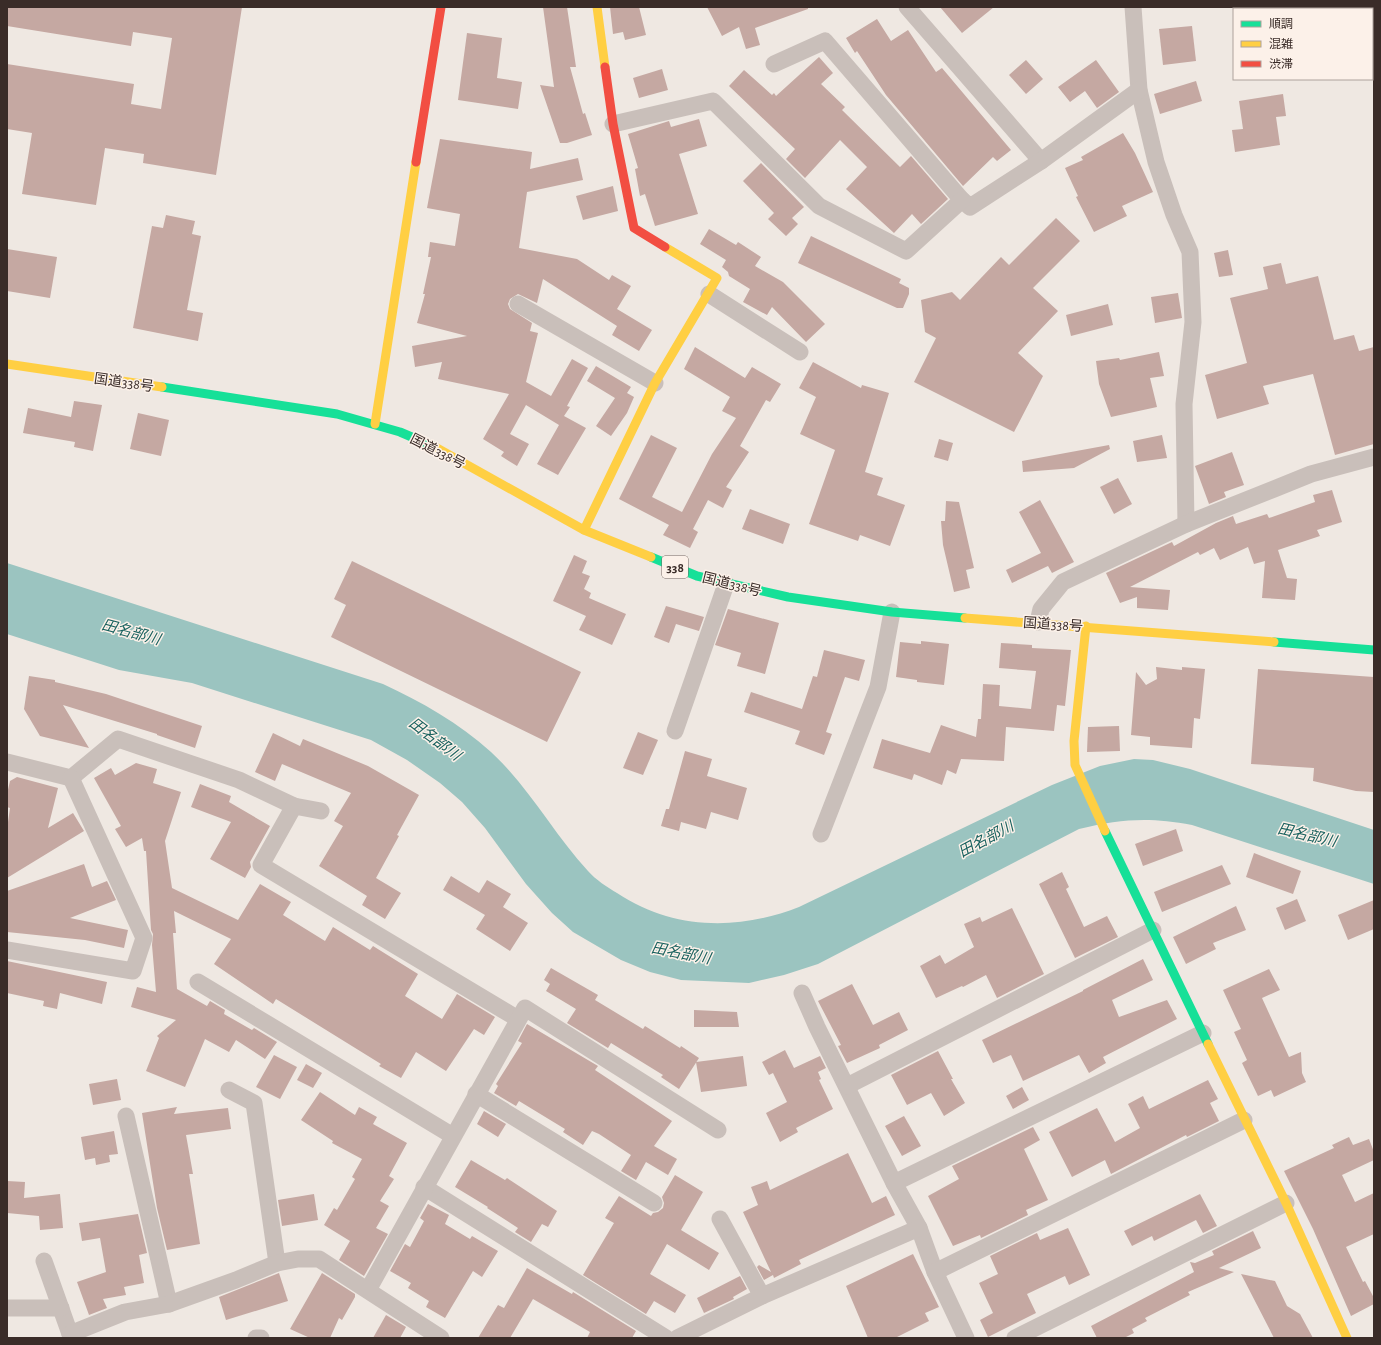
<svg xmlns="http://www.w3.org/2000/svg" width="1381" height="1345" viewBox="0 0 1381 1345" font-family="'Alegreya Sans','Noto Sans JP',sans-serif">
<rect width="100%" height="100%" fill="#efe8e2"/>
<!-- water -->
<path fill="#9bc4c0" d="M7,563L383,684C422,702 459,723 491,752C529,787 553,833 588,871C596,880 607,887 617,893C673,930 738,931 799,907L1052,785L1100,766L1134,759L1153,760L1190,769L1374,830V884L1192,825C1149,817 1121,819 1079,829L818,964L784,975L749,983L681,980L650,972L621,960L573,932L552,913L526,884L485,828L462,802L440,783L407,760L371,740L192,683L119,670L7,634Z"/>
<!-- building -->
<g fill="#c5a8a2">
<path d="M7,7H242L216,175L143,163L144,154L105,148L96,205L22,194L32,133L7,129V64L134,84L131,104L161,109L172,38L133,32L131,46L7,26Z"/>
<path d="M543,7H567L576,67H570L583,114L585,113L592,135L567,143H560L540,85L554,87Z"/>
<path d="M610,7H639L646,35L625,40L623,32L613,34Z"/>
<path d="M707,7H808V9L755,28L760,45L746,49L739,27L722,36Z"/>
<path d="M940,7H994L962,33Z"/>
<path d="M877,19L891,41L908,30L936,72L942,68L1011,150L997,161L993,157L963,186L886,95L857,51L855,53L846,38Z"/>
<path d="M1192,26L1196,61L1163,65L1159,29Z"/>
<path d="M467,33L502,38L497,78L522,82L518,109L458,100Z"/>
<path d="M819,57L833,73L821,84L845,107L842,110L900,167L911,156L948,199L921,224L912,214L894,233L846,189L867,167L840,140L805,178L786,159L795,149L729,86L744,70L772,95L774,93L776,96Z"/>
<path d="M1026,60L1043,79L1026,94L1009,75Z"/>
<path d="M1096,60L1119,92L1097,108L1085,91L1070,102L1058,87Z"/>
<path d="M662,69L668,90L639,98L633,78Z"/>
<path d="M1196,81L1202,101L1160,114L1154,94Z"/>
<path d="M1283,94L1286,116L1276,117L1280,145L1235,152L1232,130L1243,129L1239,101Z"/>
<path d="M699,119L707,146L679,154L698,214L655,226L645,194L640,196L635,169L638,168L628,134L669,121L671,127Z"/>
<path d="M1123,133L1135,153L1153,192L1122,206L1127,216L1094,232L1076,197L1078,196L1065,168L1083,160L1081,157Z"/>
<path d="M440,139L532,152L530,169L578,158L583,180L527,192L519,248L577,259L609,280L612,275L631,286L617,309L652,330L639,351L612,335L617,326L543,279L537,303L518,294L510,299L508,304L510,309L532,323L530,331L538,333L526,382L551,396L572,359L588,368L567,406L570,407L564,416L586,428L558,475L537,464L559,425L526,405L510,434L529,444L517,466L501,456L504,452L483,439L509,394L438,379L442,362L415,367L412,346L467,336L417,323L425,294H423L431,257H428L430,242L455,246L460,214L427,208Z"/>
<path d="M761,163L804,207L792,218L798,224L786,236L768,219L774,213L743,181Z"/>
<path d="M613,186L618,211L583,220L576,196Z"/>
<path d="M166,215L195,221L192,234L201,236L187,310L203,313L198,341L133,328L152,226L163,228Z"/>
<path d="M1056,218L1080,241L1033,288L1058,311L1018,353L1043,376L1014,432L914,382L936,338L925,332L921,300L952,292L960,300L1001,257L1009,265Z"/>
<path d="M709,229L736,245L738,242L761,257L755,266L783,282L825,324L806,342L772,307L767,315L743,302L750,289L729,276L728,272L722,267L726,260L700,244Z"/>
<path d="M811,236L901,279L899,283L909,288V294L903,308H897L798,263Z"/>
<path d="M7,249L57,257L50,298L7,291Z"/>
<path d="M1228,250L1233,275L1219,277L1214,253Z"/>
<path d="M1281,263L1286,284L1318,276L1334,340L1354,335L1359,351L1374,347V444L1335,455L1313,374L1263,386L1269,404L1217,419L1205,375L1247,363L1230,298L1268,289L1263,267Z"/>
<path d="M1178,293L1182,318L1155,323L1151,297Z"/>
<path d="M1108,304L1113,325L1071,336L1066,315Z"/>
<path d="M695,347L745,378L752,367L781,384L770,402L766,400L740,446L749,452L726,487L732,490L723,508L708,500L693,529L698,532L690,548L663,535L669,525L619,499L651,435L677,448L652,497L682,512L712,454L736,418L722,411L730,397L684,369Z"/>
<path d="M1159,352L1164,376L1150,378L1157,407L1111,417L1099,384L1096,361L1119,358L1120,360Z"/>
<path d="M813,362L861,388L862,385L889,393L865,472L883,478L877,495L905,505L890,546L860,535L858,541L809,524L835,450L800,434L816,397L799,388Z"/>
<path d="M596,366L631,387L627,393L634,397L627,413L611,436L596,426L615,398L587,381Z"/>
<path d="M74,401L102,405L93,451L74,447L75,442L23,433L28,408L71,417Z"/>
<path d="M138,413L169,420L161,456L130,449Z"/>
<path d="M1162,435L1167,458L1137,462L1133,441Z"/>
<path d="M939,439L953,443L948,461L934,457Z"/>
<path d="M1109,445L1110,449L1074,468L1023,472L1022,461Z"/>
<path d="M1232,452L1244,485L1224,492L1226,497L1209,504L1195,466Z"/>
<path d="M1118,478L1132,504L1114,514L1100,487Z"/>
<path d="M1332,490L1342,522L1317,530L1320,536L1278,550L1287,578L1297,579L1295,600L1262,598L1265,561L1254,564L1248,547L1220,560L1214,548L1200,555L1198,552L1130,587L1170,590L1168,610L1137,608V597L1120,603L1106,573L1172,542L1174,546L1216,523L1233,516L1236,524L1267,514L1269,518L1315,502L1313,495Z"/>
<path d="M1040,500L1074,562L1052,573L1048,566L1012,583L1006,570L1041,553L1019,512Z"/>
<path d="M946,501L959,502L974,568L966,570L970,588L954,592L943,545L941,521H945Z"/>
<path d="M750,509L790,524L783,544L742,529Z"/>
<path d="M574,555L587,561L582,573L590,576L584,589L591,593L589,598L626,614L612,645L579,630L586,616L553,601Z"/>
<path d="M352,561L581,672L547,742L331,637L346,605L334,599Z"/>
<path d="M666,606L704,617L699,631L676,624L669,643L654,637Z"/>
<path d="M728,609L779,623L765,674L737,666L741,653L715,645Z"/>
<path d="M921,641L949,644L944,685L917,682V680L896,677L900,642L921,644Z"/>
<path d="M1001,643L1032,645V648L1071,650L1065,706L1057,705L1054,731L1006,727L1004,761L961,759L956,774L947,770L942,785L914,774L912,780L873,768L882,739L930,753L941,725L976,737L978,719H981L983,684L1000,685L999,706L1031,709L1036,671L999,668Z"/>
<path d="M824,650L865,660L859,681L845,677L826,732L832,734L824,755L795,744L800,731L744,712L751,692L802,709L813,676L817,677Z"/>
<path d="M1156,667L1182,670V667L1205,669L1200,719L1194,718L1192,748L1150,745V737L1131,735L1136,672L1146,685L1157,679Z"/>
<path d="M1258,669L1374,677V792L1356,791L1313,781L1314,768L1251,764Z"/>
<path d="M29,676L55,680V682L106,694L202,726L195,748L157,735V734L63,705L89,748L40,736L24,709Z"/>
<path d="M1119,726L1120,751L1087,752L1088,727Z"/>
<path d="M638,732L658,740L643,775L623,768Z"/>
<path d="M273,733L300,746L303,739L368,766L419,795L397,835L399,836L376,878L401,893L385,919L362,905L367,896L319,866L343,826L334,821L351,793L282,764L275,781L255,772Z"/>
<path d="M685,751L712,759L707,776L747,788L738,820L711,812L706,829L681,822L679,831L661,826L666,809H669Z"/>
<path d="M136,763L157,769L153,783L181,792L165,841L172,888L238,920L260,884L291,902L283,915L325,941L333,927L370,950L373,946L418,974L405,996L442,1019L457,994L495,1017L484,1035L474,1029L446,1071L416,1052L401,1078L379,1066L381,1064L276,999L273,1004L214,964L231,939L174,911L176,933H173L177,989L207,1006L210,1001L225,1010L224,1014L252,1030L254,1028L277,1042L265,1059L236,1040L229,1052L205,1039L185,1087L146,1071L159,1038L157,1036L176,1020L131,1007L137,987L156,992L152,945L153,934L151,930L146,851H144L142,838L126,847L115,829L121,826L94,778L111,768L115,775Z"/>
<path d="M17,777L58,788L48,828L73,813L84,831L7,878V829L10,808L7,807V794L10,781Z"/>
<path d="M200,784L231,796L229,802L270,826L250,862L251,867L245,878L210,859L231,822L191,807Z"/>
<path d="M1176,829L1183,851L1143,866L1135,844Z"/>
<path d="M1254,853L1301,871L1293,894L1246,877Z"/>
<path d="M84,864L92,887L107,881L116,900L70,918L128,930L124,948L85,940L7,932V891Z"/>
<path d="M1222,865L1231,884L1162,912L1154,892Z"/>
<path d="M1062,872L1069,887L1066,889L1084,927L1107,916L1118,937L1075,958L1039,884Z"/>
<path d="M451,876L479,893L487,880L511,894L503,907L528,923L510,951L476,929L485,915L443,890Z"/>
<path d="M1297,899L1306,921L1285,930L1276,908Z"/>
<path d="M1374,900V929L1348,940L1338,915Z"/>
<path d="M1236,906L1246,930L1213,943L1216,949L1186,964L1173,937Z"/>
<path d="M1012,908L1044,974L997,998L986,975L963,987L962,986L936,998L920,966L940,955L945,964L974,947L964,924L980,917L982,922Z"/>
<path d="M1143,959L1153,980L1112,1000L1119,1017L1167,1000L1177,1019L1103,1057L1106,1063L1089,1073L1079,1055L1023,1081L1011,1055L993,1063L982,1040L1083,991V990Z"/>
<path d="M7,961L107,982L102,1004L60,993L57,1009L43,1006L44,1001L7,993Z"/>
<path d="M551,968L598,995L595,1000L643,1029L645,1026L680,1048L681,1046L699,1058L679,1089L661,1077L663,1075L611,1043L608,1048L567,1023L576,1009L546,991L550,984L544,980Z"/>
<path d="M1269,969L1280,990L1262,998L1289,1057L1301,1052L1302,1073L1306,1082L1274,1097L1271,1090L1258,1096L1242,1063L1247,1060L1234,1032L1241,1029L1223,990Z"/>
<path d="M852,984L873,1025L899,1012L908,1030L879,1045L880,1048L847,1063L838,1046L841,1045L818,1001Z"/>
<path d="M694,1010L737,1012L739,1027H694Z"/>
<path d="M527,1024L598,1066L595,1070L672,1121L654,1146L677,1159L668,1175L646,1162L636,1180L621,1171L631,1155L599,1134L592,1131L583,1145L563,1132L565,1129L519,1101L516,1106L494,1093L498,1086L496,1084L522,1043L518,1041Z"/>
<path d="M785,1050L794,1068L820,1056L826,1068L818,1072L821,1079L819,1080L833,1109L796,1128L798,1132L780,1142L766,1113L787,1102L773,1073L769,1075L762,1062Z"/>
<path d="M938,1051L953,1079H951L965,1103L944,1116L931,1093L907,1105L891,1075Z"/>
<path d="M274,1055L297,1067L280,1099L256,1087Z"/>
<path d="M743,1056L747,1086L701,1092L696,1062Z"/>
<path d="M306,1064L322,1073L313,1088L297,1080Z"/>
<path d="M117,1079L121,1100L93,1105L89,1084Z"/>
<path d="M1208,1080L1218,1099L1210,1103L1219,1121L1187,1137L1186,1135L1111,1174L1105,1160L1072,1177L1049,1132L1097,1108L1115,1142L1140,1128L1128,1104L1143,1096L1149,1109Z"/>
<path d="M1022,1087L1029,1100L1013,1109L1006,1096Z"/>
<path d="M320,1092L355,1115L359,1107L377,1117L373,1124L407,1143L389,1176L394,1179L380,1201L389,1206L376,1228L388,1234L364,1276L339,1260L350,1241L324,1225L334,1208L337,1210L355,1179L352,1177L362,1159L332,1143L333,1141L301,1120Z"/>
<path d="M177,1107L174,1114L228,1108L231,1129L186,1135L193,1174H189L200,1244L167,1250L157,1208L142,1113Z"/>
<path d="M484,1111L506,1124L498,1137L477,1124Z"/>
<path d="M904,1116L921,1146L902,1156L885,1126Z"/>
<path d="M1033,1127L1040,1140L1024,1149L1048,1200L1026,1210L1028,1215L981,1238L980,1235L953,1246L928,1196L959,1179L952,1166Z"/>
<path d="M114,1131L118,1154L109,1155L110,1162L96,1165L95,1158L85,1160L81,1137Z"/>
<path d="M1349,1137L1353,1145L1369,1139L1374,1152V1160L1342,1175L1355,1202L1374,1193V1234L1346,1247L1363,1282L1365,1281L1374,1298V1304L1351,1316L1313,1229L1284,1171L1334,1148L1332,1145Z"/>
<path d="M848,1153L872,1203L886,1196L895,1215L799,1260L801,1264L774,1278L773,1275L764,1280L757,1267L759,1265L771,1272L743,1212L758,1205L751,1187L767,1181L770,1190Z"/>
<path d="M471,1160L505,1180L507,1178L557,1211L548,1227L542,1224L531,1242L515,1232L518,1228L487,1208L488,1207L455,1187Z"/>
<path d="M675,1175L703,1192L681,1230L719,1253L709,1270L667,1244L650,1274L686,1295L675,1313L654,1301L646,1314L583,1275L614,1223L605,1218L619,1196L651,1216L653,1213L658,1212L663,1208L664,1203L662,1197Z"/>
<path d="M7,1181L25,1182L24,1198L60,1194L63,1228L40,1230L39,1216L7,1213Z"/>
<path d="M314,1194L318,1220L282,1226L278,1200Z"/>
<path d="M1200,1194L1217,1226L1203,1233L1196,1220L1154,1241L1152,1236L1132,1246L1124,1231Z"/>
<path d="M428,1204L449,1215L445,1224L470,1239L472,1236L498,1251L482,1277L473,1271L445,1318L426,1307L429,1301L408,1288L411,1283L390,1271L405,1244L410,1247L424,1221L420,1218Z"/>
<path d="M138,1214L147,1253L139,1255L144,1283L124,1287L126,1295L103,1299L107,1308L89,1315L77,1282L106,1272L100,1238L82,1241L79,1223Z"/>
<path d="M1068,1228L1090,1275L1069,1285L1065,1276L1027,1294L1036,1313L988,1337L980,1320L993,1313L979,1283L998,1274L990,1256L1037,1233L1040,1240Z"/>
<path d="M1253,1231L1261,1248L1219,1268L1234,1272L1188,1292L1190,1295L1145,1318L1147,1321L1132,1329L1134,1333L1124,1338H1097L1091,1326L1194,1272L1190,1262L1195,1263L1214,1255L1212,1251Z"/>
<path d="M913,1254L939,1307L925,1313L929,1321L895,1338H868L846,1286Z"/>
<path d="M527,1268L572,1294L573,1292L636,1331L632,1338H587L590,1332L533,1299L510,1338H478L498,1305L504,1308Z"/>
<path d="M279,1273L288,1301L226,1320L219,1297Z"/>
<path d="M322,1273L355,1294V1297L342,1320L339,1318L330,1338H310L290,1329Z"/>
<path d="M1241,1274L1275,1281L1287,1306L1300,1314L1313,1338H1274Z"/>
<path d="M740,1276L747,1289L733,1297L734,1299L704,1313L697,1298Z"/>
<path d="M386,1315L406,1327L400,1338H373Z"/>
</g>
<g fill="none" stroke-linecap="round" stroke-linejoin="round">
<!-- street -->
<g stroke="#c9bfba" stroke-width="17">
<path d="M907,7L1041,161"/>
<path d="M1133,7L1139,90L1156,162L1174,215L1190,252L1193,322L1184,404L1186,524"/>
<path d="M774,64L825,41L962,200L970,207L1041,161L1139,90"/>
<path d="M613,124L713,101L819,206L906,251L962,200"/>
<path d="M709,294L800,352"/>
<path d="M518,304L655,383"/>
<path d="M1038,622L1041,609L1063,582L1186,524L1274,489L1311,474L1374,457"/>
<path d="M675,731L726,584"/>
<path d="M7,762L71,778L118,739L239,780L294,806L321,811"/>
<path d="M294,806L261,865L518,1019"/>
<path d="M821,834L878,687L892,612"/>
<path d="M7,950L133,971L144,938L71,778"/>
<path d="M198,982L453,1136"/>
<path d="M802,993L817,1027L894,1183L919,1228L935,1272L966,1338"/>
<path d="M847,1086L1153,930"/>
<path d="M229,1090L254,1103L277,1263"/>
<path d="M476,1094L654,1203"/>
<path d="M126,1116L169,1304"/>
<path d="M894,1183L1203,1033"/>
<path d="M424,1187L666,1338"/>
<path d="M720,1219L762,1296"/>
<path d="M44,1261L70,1334"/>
<path d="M935,1272L1244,1120"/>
<path d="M368,1290L525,1008L718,1130"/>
<path d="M7,1308H61"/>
<path d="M72,1338L70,1334L125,1312L169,1304L236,1280L277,1263L298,1259H319L441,1338"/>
<path d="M256,1338H261"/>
<path d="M677,1338L762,1296L919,1228"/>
<path d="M1015,1338L1286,1203"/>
</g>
<!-- fast -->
<g stroke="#16e098" stroke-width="9">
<path d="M162,387L337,414L400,432L435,447"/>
<path d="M651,557L697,576L788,597L892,612L965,618"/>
<path d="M1274,642L1374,650"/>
<path d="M1105,831L1208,1044"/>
</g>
<!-- slow -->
<g stroke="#ffcf43" stroke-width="9">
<path d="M597,7L605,67"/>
<path d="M7,364L162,387"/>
<path d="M375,424L416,162"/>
<path d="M435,447L584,530L651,557"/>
<path d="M584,530L655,383L717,278L665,247"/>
<path d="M965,618L1274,642"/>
<path d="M1086,626L1074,741L1075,765L1105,831"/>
<path d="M1208,1044L1286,1203L1347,1338"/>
</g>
<!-- jam -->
<g stroke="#f24e42" stroke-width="9">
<path d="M605,67L613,124L634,228L665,247"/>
<path d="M416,162L441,7"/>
</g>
</g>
<g text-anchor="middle" stroke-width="3" stroke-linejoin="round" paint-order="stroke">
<!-- shield labels -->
<rect fill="#fcf1e9" stroke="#746762" stroke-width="1" x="662" y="556" width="26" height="22" rx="3"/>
<g font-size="13" font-weight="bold" fill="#3a2c28">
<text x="675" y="572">338</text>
</g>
<!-- street labels -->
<g font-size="14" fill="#3a2c28" stroke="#fcf1e9">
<text transform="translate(124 382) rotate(8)" y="5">国道338号</text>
<text transform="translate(438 451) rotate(27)" y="5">国道338号</text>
<text transform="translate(732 584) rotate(14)" y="5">国道338号</text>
<text transform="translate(1053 624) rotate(4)" y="5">国道338号</text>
</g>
<!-- water labels -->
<g font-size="15" font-style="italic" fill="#18615e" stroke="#fcf1e9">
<text transform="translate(131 632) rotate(15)" y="5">田名部川</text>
<text transform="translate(435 739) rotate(37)" y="5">田名部川</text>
<text transform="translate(1307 835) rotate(13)" y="5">田名部川</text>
<text transform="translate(986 839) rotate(-28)" y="5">田名部川</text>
<text transform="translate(681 953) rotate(11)" y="5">田名部川</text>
</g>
</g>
<!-- border -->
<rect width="1381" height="1345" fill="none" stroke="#3a2c28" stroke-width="16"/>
<!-- legend -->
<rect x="1233" y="8" width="140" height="72" fill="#fcf1e9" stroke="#aea29c"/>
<rect x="1241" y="21" width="20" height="6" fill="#16e098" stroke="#aea29c"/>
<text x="1269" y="28" font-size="12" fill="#3a2c28">順調</text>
<rect x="1241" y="41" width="20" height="6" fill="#ffcf43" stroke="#aea29c"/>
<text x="1269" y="48" font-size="12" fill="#3a2c28">混雑</text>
<rect x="1241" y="61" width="20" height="6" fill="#f24e42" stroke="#aea29c"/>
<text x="1269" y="68" font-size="12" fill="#3a2c28">渋滞</text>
</svg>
